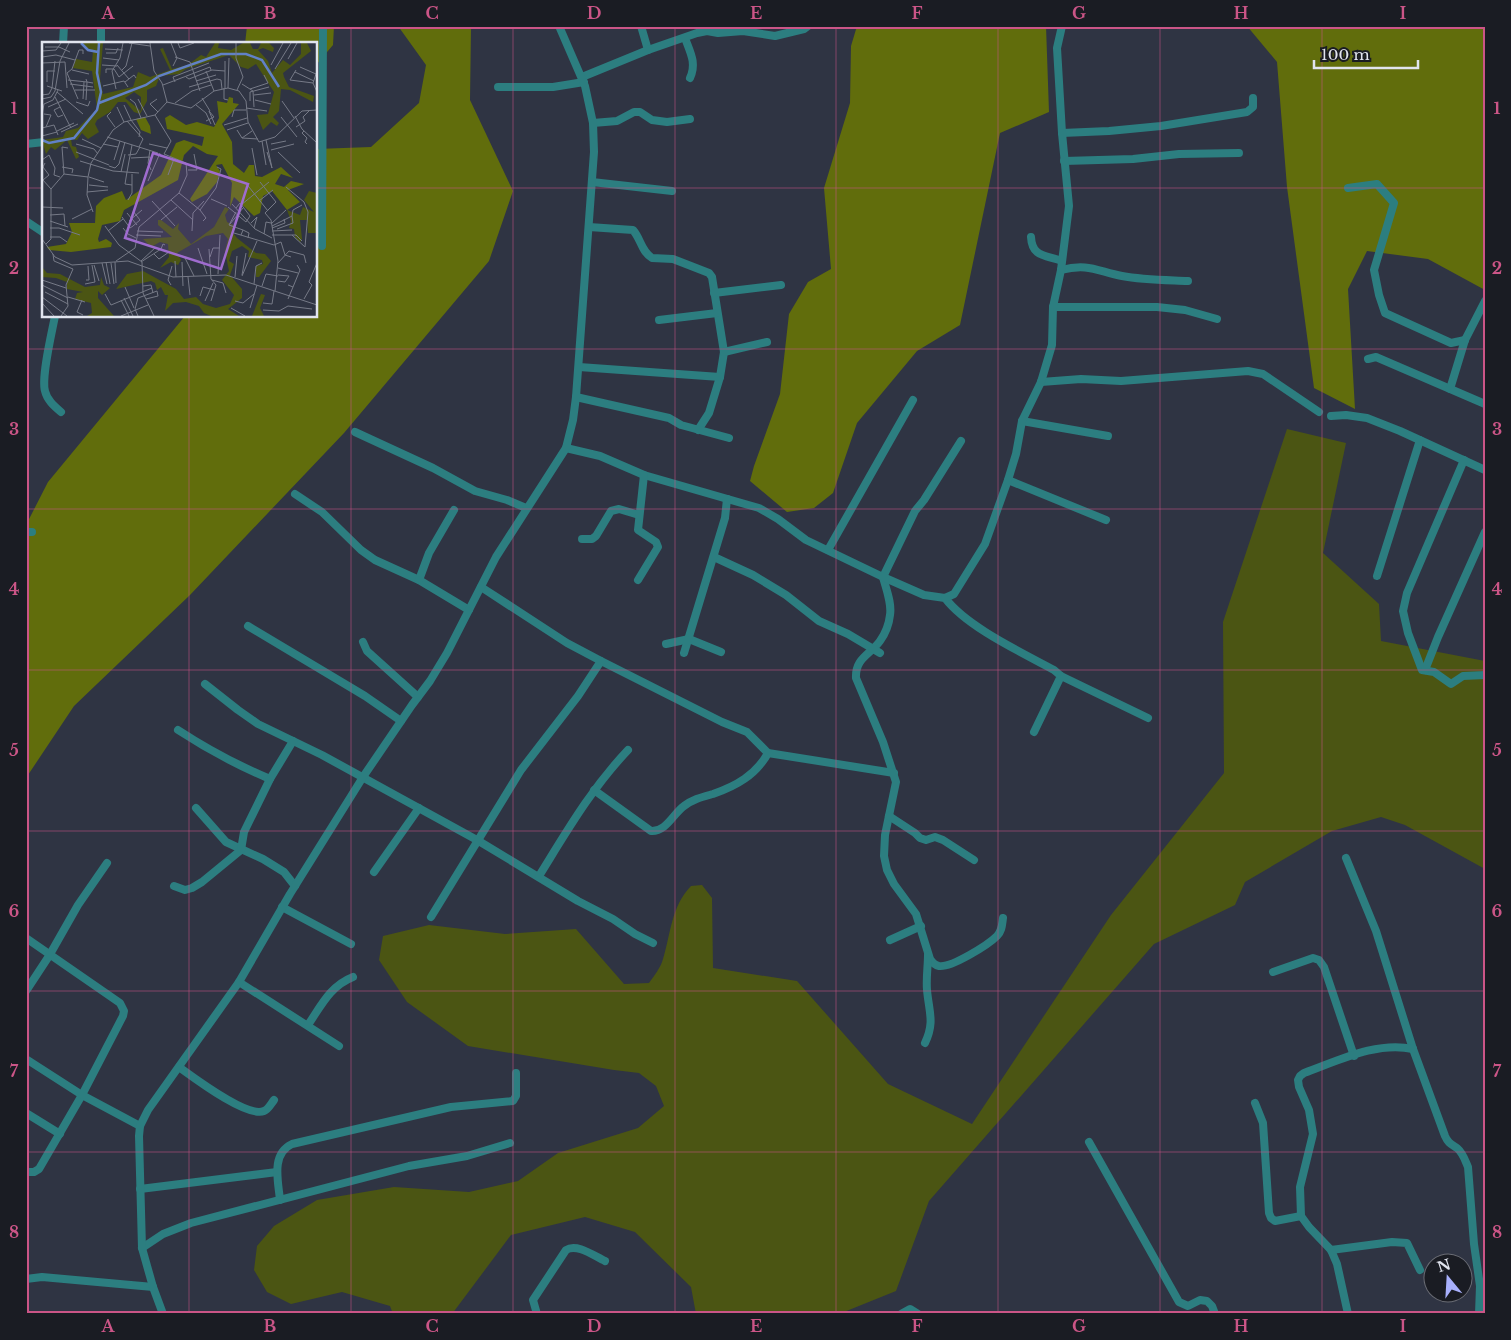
<svg xmlns="http://www.w3.org/2000/svg" width="1511" height="1340" viewBox="0 0 1511 1340" font-family="'Libre Baskerville',serif">
<rect width="100%" height="100%" fill="#2f3443"/>
<!-- green -->
<path fill="#4b5513" d="M1287,429L1346,443L1323,553L1379,604L1381,641L1485,661V869L1405,825L1381,817L1332,831L1245,882L1235,905L1154,944L929,1201L896,1291L839,1314H696L691,1287L635,1232L585,1217L511,1235L452,1314H393L390,1306L342,1292L291,1304L267,1292L254,1270L257,1246L274,1226L317,1200L394,1187L469,1192L518,1181L558,1153L638,1128L664,1106L656,1086L639,1073L614,1070L468,1046L407,1002L379,960L383,936L429,925L505,934L576,929L624,984L649,983C654,976 661,967 663,959C671,933 671,907 691,886L702,885L712,898L713,968L797,981L888,1084L972,1124L1111,915L1224,773L1223,622Z"/>
<!-- forest -->
<g fill="#616d0c">
<path d="M247,26H334L333,45L316,65V44H245Z"/>
<path d="M398,26H471L470,100L513,191L489,261L344,433L190,595L74,706L26,778V525L48,482L185,316H316V149L371,147L419,103L426,65Z"/>
<path d="M857,26H1046L1049,112L1000,133L960,325L917,351L857,423L833,493L814,508L787,512L750,481L754,466L780,394L789,314L808,282L831,269L824,188L850,103L851,46Z"/>
<path d="M1247,26H1485V290L1428,259L1367,251L1348,289L1355,409L1314,388L1287,187L1277,62Z"/>
</g>
<g fill="none" stroke-linecap="round" stroke-linejoin="round">
<!-- minor -->
<g stroke="#2c7e80" stroke-width="8">
<path d="M641,26L648,50"/>
<path d="M707,31L718,33L743,31L775,36L804,29L808,26"/>
<path d="M685,38C690,52 697,63 690,78"/>
<path d="M63,44L64,26"/>
<path d="M101,44V26"/>
<path d="M582,77L648,50L697,33L707,31L706,26"/>
<path d="M498,87H553L584,82"/>
<path d="M593,123L617,121L634,112H640L652,120L667,122L690,119"/>
<path d="M1062,133L1109,131L1161,126L1247,112L1253,107V98"/>
<path d="M26,144L44,142"/>
<path d="M1064,161L1133,159L1179,154L1239,153"/>
<path d="M592,182L672,191"/>
<path d="M1348,188L1377,184L1394,203L1374,270L1379,295L1385,313L1451,343L1465,340"/>
<path d="M26,221L44,233"/>
<path d="M589,227L633,230C641,239 641,251 652,258L673,259L709,273L712,277L724,352L720,377L709,413L698,430"/>
<path d="M1031,237C1032,257 1045,255 1062,261"/>
<path d="M322,246L323,26"/>
<path d="M1061,270C1088,263 1097,271 1122,276C1143,280 1166,280 1188,281"/>
<path d="M714,293L781,285"/>
<path d="M1053,307H1157L1185,310L1217,319"/>
<path d="M55,316C52,332 41,377 45,391C47,400 54,406 61,412"/>
<path d="M659,320L717,313"/>
<path d="M724,352L767,342"/>
<path d="M1368,359L1376,357L1485,404"/>
<path d="M579,367L720,377"/>
<path d="M1041,382L1081,379L1121,381L1248,371L1263,374L1319,412"/>
<path d="M1450,389L1465,340L1485,301"/>
<path d="M576,397L669,418L681,425L729,438"/>
<path d="M1331,416L1346,415L1367,418L1400,431L1485,470"/>
<path d="M1022,421L1108,436"/>
<path d="M355,432L433,468L475,491L507,500L526,508"/>
<path d="M961,441L924,500L915,511L883,577C886,589 892,603 890,615C889,624 885,634 880,641C870,655 855,658 856,678L883,742L896,782L885,835L884,856L887,870L894,884L916,914L930,959C932,962 934,965 939,966C951,968 988,945 997,936C1002,931 1002,925 1003,918"/>
<path d="M566,448L600,456L644,475L759,508L778,519L806,540L883,577L924,595L945,598C967,627 1021,652 1054,670L1061,676L1034,732"/>
<path d="M1464,460L1407,593L1403,611L1408,633L1422,670L1434,672L1451,684L1463,676L1485,675"/>
<path d="M1008,480L1106,520"/>
<path d="M295,494L322,512L361,550L375,560L419,580L469,610"/>
<path d="M26,532H32"/>
<path d="M582,539H592L596,536L611,511L619,509L639,515"/>
<path d="M828,550L913,400"/>
<path d="M714,557L753,575L786,595L819,621L848,634L880,653"/>
<path d="M1377,576L1420,440"/>
<path d="M419,580L429,553L454,510"/>
<path d="M638,580L658,547L656,542L638,530L644,475"/>
<path d="M481,587L567,643L601,661L722,722L747,732L768,753L894,773"/>
<path d="M945,598L954,594L985,544L1008,480L1016,454L1022,421L1041,382L1052,345L1053,307L1061,270L1069,206L1062,133L1057,48L1062,26"/>
<path d="M248,626L365,696L401,721"/>
<path d="M363,642L367,651L418,697"/>
<path d="M666,644L689,639L721,652"/>
<path d="M684,653L725,518L727,499"/>
<path d="M1425,670L1438,637L1485,532"/>
<path d="M1061,676L1148,718"/>
<path d="M205,684L238,710L258,724L322,755L477,840L578,901L613,919L635,934L653,943"/>
<path d="M178,730C207,749 237,765 270,779"/>
<path d="M594,790L651,831C666,832 673,814 684,806C693,799 702,797 713,794C736,786 756,775 768,753"/>
<path d="M196,808L226,842L263,859L284,872L295,886"/>
<path d="M889,816L915,833L920,838L926,840L935,837L943,840L974,860"/>
<path d="M1346,858L1376,931L1413,1049L1445,1136C1448,1143 1451,1144 1457,1148C1463,1153 1465,1160 1468,1167L1474,1244L1480,1286L1479,1314"/>
<path d="M374,872L419,808"/>
<path d="M539,876C567,831 591,789 628,750"/>
<path d="M174,886L185,890L192,888L202,882L241,850L244,832L270,779L293,741"/>
<path d="M282,907L351,944"/>
<path d="M431,917L521,770L578,696L601,661"/>
<path d="M26,938L120,1003L124,1011L123,1016L82,1095L39,1169L34,1172H26"/>
<path d="M890,940L921,926"/>
<path d="M1273,972L1313,958L1319,960L1324,967L1354,1056"/>
<path d="M239,982L339,1046"/>
<path d="M26,991L49,956L78,905L107,863"/>
<path d="M308,1025C321,1006 330,986 353,977"/>
<path d="M925,1043C935,1022 929,1012 927,990C926,978 928,966 928,955"/>
<path d="M26,1059L82,1095L140,1126"/>
<path d="M179,1067C193,1077 247,1118 264,1111C268,1110 271,1104 274,1100"/>
<path d="M1255,1103L1263,1123L1269,1213L1271,1218L1275,1221L1301,1216"/>
<path d="M26,1113L60,1134"/>
<path d="M1089,1142L1179,1302L1188,1306L1200,1300L1207,1301L1212,1306L1215,1314"/>
<path d="M140,1189L277,1172"/>
<path d="M280,1200C278,1180 271,1154 292,1144L451,1107L513,1101L516,1096V1073"/>
<path d="M142,1248L163,1234L191,1223L409,1166L467,1156L510,1143"/>
<path d="M1331,1250L1392,1242L1407,1243L1420,1270"/>
<path d="M26,1279L42,1277L153,1287"/>
<path d="M163,1314L153,1287L142,1248L139,1136L140,1126L148,1110L239,982L290,894L363,777L412,705L430,681L447,653L496,557L566,448L573,420L576,397L594,152L593,123L585,86L559,26"/>
<path d="M537,1314L533,1300L566,1250C577,1243 594,1256 605,1261"/>
<path d="M901,1314L910,1309L918,1314"/>
<path d="M1348,1314L1337,1264L1331,1250L1309,1227L1301,1216L1300,1187L1313,1134L1309,1110L1299,1087L1298,1080L1300,1076L1304,1073C1338,1061 1376,1041 1413,1049"/>
</g>
</g>
<!-- grid -->
<path fill="none" stroke="#cb5587" stroke-width="1" stroke-opacity="0.55" d="M189,26V44M351,26V1314M513,26V1314M675,26V1314M836,26V1314M998,26V1314M1160,26V1314M1322,26V1314M26,188H44M316,188H1485M189,316V1314M26,349H1485M26,509H1485M26,670H1485M26,831H1485M26,991H1485M26,1152H1485"/>
<!-- overview -->
<g transform="translate(42 42)">
<rect width="275" height="275" fill="#2f3443"/>
<path d="M37,1H61L58,37L61,52L91,45L96,30L108,35L128,28L118,7L121,6L130,27L146,23L159,13L164,15L173,1H177L176,6L189,8L201,1H208L211,7H216L219,1H227L232,6L231,10L221,6L216,8L226,19L230,31L241,18L248,23L259,12V1H265L269,9L241,31L242,35L247,45L272,54L271,60L248,48L239,47L237,69L231,75L237,81L235,84L229,80L221,88L215,73L226,72L232,50L214,22L206,27L199,25L187,13L144,27L137,32L118,34L114,44L105,48V59L98,72L92,70L84,60H76L68,70L55,78L53,82L57,90L46,97L40,91L35,98L29,97L30,104L34,105L37,115L34,117L25,98L13,108L9,105L4,112L0,98L21,95L24,89L36,86L55,67L50,29L31,26L34,17L50,20L51,9ZM92,50L99,55V69L83,56ZM267,149L275,151V191H266L265,178H258L260,197L258,200L253,195L252,187L247,186L249,179L245,168L258,173L261,165L272,170L262,158ZM183,165L187,167L183,173L185,180L193,184L191,191L195,196L214,211L223,212L229,219L217,235H214V224L221,222L220,218L206,215L207,209L200,204L190,209L187,219L192,222L188,233L200,247V256L186,267L197,274H169L162,271L157,264L144,260L131,261L123,269L126,253H123L119,245L115,248L113,241L109,239L74,247L85,232L101,229L134,247L142,257L154,255L161,262L174,266L188,262L192,253L180,238L187,229L183,209L186,197L181,191L164,194L135,211L139,218L136,223L129,220L118,226L127,215L126,202L118,200L109,205L101,197L130,195L116,183V178H119L131,187L137,181L136,187L149,202L172,185ZM0,225L5,231L18,232L43,245L58,243L59,235L62,243L68,246L60,253L56,249V256L72,274H45L50,271L49,261L33,257L35,251L41,250L25,247V240L14,236L0,235ZM219,252L223,253L218,266L222,274H210Z" fill="#4b5513" fill-rule="evenodd"/>
<path d="M187,55L191,56V61L197,62L180,82L190,100L191,122L202,131L207,123H212L213,134L220,135L239,125L251,136L239,132L233,142L242,145L249,139L262,142L246,148L258,160L245,168L230,149L221,154L218,171L212,174L192,155L188,165L190,141L180,122L174,123L178,129L175,140L165,152L150,160L148,157L176,114L165,112L151,104L142,113L136,138L82,168L78,179L60,183L56,197L57,200L64,197L70,201L69,205L29,210L7,208L5,205L24,202L30,190L27,181H53L54,164L62,156L80,149L84,158L119,133L134,101L142,98L160,104L162,95L125,87L123,76L128,73L144,83L155,80L172,85L177,76L175,59L185,61ZM103,75L108,84L109,92L99,88L94,77Z" fill="#616d0c"/>
<path fill="none" stroke="#6181c7" stroke-width="2.5" d="M39,1L46,8L56,10M57,61L104,43L117,34L179,12H204L220,18L237,45M0,98L7,101L32,96L55,68L59,50L55,31L57,1"/>
<path fill="none" stroke="#767a87" stroke-width="1" d="M87,1L108,4M108,1L112,29L120,41L125,60M129,1L135,16L131,24M136,1L138,6L152,1M194,1V16L201,35L195,48M3,5H17L28,10M63,7L81,8M0,9L14,8L19,1M64,11H74L76,6M0,15L14,13L33,18M133,15L148,20L158,49M61,16L77,18M246,17L255,1M0,21L23,20L25,46M60,23L75,24M75,23L87,37M229,23L241,1M258,25L274,32M233,27L249,1M30,28L47,32M80,28L84,24L90,1M254,28L248,38L271,41M164,29L172,49M275,29L271,41L275,50M253,30L272,39M64,31V27H72L77,35L91,24M144,35L147,37L170,28L183,29M26,38L45,40L44,37M154,39L174,33M5,40V29H13M83,40L92,33L94,36M133,40L131,35L167,21M28,42L51,45M200,42L211,49L212,65M121,43L168,25L169,28M5,44L20,49M61,44L82,39L86,45M147,45L175,37L179,38L180,47M182,46V57L186,58M183,46V19M186,46L187,16M74,47L70,29L78,16L81,1M208,47L226,41L222,33M33,48H53M150,49L169,43M15,50L41,72M0,53L7,52L10,46L13,19M212,53L229,51M13,55L29,86M160,56L168,69M0,57L9,55L13,49L18,19L27,1M36,57L25,31L30,27L37,8H41V12M41,57L42,40M88,57L93,61L99,76M96,57L105,74M115,57L108,62L116,70M44,58L45,40L51,41M213,58L229,62M208,59V50L227,45M240,59L252,76M34,60L46,64L48,59M133,61L150,49M82,63L89,78M154,63L164,71L169,82M6,65L24,57M18,65L12,68L16,75L21,73M75,65L82,80M204,66L225,69M167,69L173,83M69,70L65,74L73,85M2,72L9,73L4,85M0,73L2,62L11,58L16,48M253,74L260,87L275,101M190,75L192,68H204M239,75L255,95M89,78L98,90L97,95M85,79L101,97L97,105M164,79L172,75L167,69M182,83L205,76M254,85L263,79L261,75L268,68M0,86L12,83L16,93M185,88L206,81M195,88L200,96L210,89M15,89L32,81M262,89L260,91L265,96L263,100L265,102M19,90L36,82M0,94L15,90M65,95L116,111M200,96L216,97M40,97L59,106M224,98L230,126L225,110M220,99L224,123M34,102L52,107L56,112M61,102L76,105M107,102L125,106M229,102L244,99M210,106L215,133M108,108L106,121L109,128M229,108L252,102M34,110L67,123M236,110L258,131M86,113L94,112L98,105M89,116L108,115V121M0,118L7,113L13,126L12,133L18,135M72,118L78,99M38,119L71,129L97,131M67,124L73,126L77,122L83,100M20,125L31,127L30,131M146,128H155L152,112M79,130L83,112M85,130L90,103M85,130L83,142L90,143M22,132L20,105L26,106M126,133L132,117M46,135L45,153L51,170M47,135L62,140M0,137L9,147V197L4,202M1,138L7,133L1,125L3,121M106,139L118,111M203,140L226,169M218,140L234,160L223,171L229,178L236,219L233,249M47,143L66,145M244,145L262,160L266,170L263,205L250,193M9,147L22,132L46,135L49,121L71,88L82,80L113,73L125,60L149,66L172,49L186,46L197,49L204,59L206,80L217,100L233,95L260,69L275,68M45,150L66,148M137,151L158,168L164,176L161,179M169,157L185,164M86,158L90,151V132M129,158L151,178M110,159L133,184M217,159L231,148M190,162L213,187L230,196M199,163L227,140M0,165L21,166M186,165L204,180L208,174L198,161L194,166M158,168L174,146L179,127L175,125M91,169L98,178L91,184M194,170L187,183L201,188M85,171L95,183M8,173L22,172L23,184M80,175L88,186L91,184M30,177L50,167M119,178L135,165M8,179L26,185M87,179L100,168M209,181L215,175L212,186M188,182L201,166M229,182L244,168M63,184L77,203L100,220L101,251L112,274M230,184L250,174L251,168L260,163M8,186H17L38,193M81,186L86,192L94,196M230,186L243,181L242,177M235,187L251,181L250,174M66,189L81,177M95,189L121,190M150,189L151,171L162,159M230,189L250,188M192,191L232,203L239,200L243,213L249,215M222,192L224,180L229,181M94,193L119,194M199,193L201,188L207,191L206,196M230,193H254L260,199M8,195H18L25,200M0,197L13,215L30,223L86,219L131,235L184,233L275,263M156,206L165,232M167,207L169,237L174,243M11,212L12,219L31,227L24,243L26,264L19,274M112,212L117,217L127,210M142,214L152,234M168,215L171,206H178M74,219L93,206L97,185L137,151L145,133L144,121L122,112L129,99L113,73M99,219L114,205M133,219L134,235M64,220L68,242M73,220L74,241M99,220L119,207L121,202L123,203M140,220L141,244M60,221L65,242M69,221L72,242M236,221L247,209L262,213L264,221M52,223L57,239M236,226L256,231M176,232L178,193M200,233L204,211M236,233L247,234L243,240L236,239M200,234L215,199M146,235L148,253M193,235L195,214M0,238L24,246M44,238H47L46,224M170,238L181,241L184,251M43,242L53,240L50,223M212,242L214,224L220,221M0,243L26,256M129,243L126,238L130,224M101,244L109,243L111,251M220,244L224,232L236,234M83,245L92,266M251,245L258,228L255,223M3,250L26,262M63,252L69,263L110,246M158,254L161,245L172,248M0,255L25,274M26,255L43,260M82,256L91,274M246,257L251,245L246,243M262,257L270,243L267,240L275,221M40,258L35,270L41,273M79,258L87,274M163,259L171,241M169,259L174,243M193,259L201,261L212,252M0,261L12,274M221,261L230,262L232,249M189,266L203,274M208,266L215,243M221,268L237,269L246,264L270,267M79,274L106,263M96,274L93,267L96,256L115,249L116,254L104,257"/>
<path fill="#9f6ccf" fill-opacity="0.15" stroke="#9f6ccf" stroke-width="2.5" d="M111,111L206,142L179,227L83,196Z"/>
<rect width="275" height="275" fill="none" stroke="#e1e4ee" stroke-width="2.5"/>
</g>
<!-- border -->
<rect width="1511" height="1340" fill="none" stroke="#1a1c23" stroke-width="55"/>
<!-- north arrow -->
<g transform="translate(1448 1278) rotate(342)"><circle r="24" fill="#1a1c23" stroke="#6a6c74"/>
<path d="M0-4L9 19L0 12L-9 19Z" fill="#a8b0fc"/>
<text y="-8" font-size="14" font-weight="bold" text-anchor="middle" fill="#e1e4ee">N</text>
</g>
<!-- scale -->
<path d="M1314 60v8h104v-8" fill="none" stroke="#e1e4ee" stroke-width="2.5"/>
<text x="1321" y="60" font-size="15" fill="#e1e4ee" stroke="#1a1c23" stroke-width="4" paint-order="stroke">100 m</text>
<rect x="28" y="28" width="1456" height="1284" fill="none" stroke="#cb5587" stroke-width="2"/>
<g font-size="16" text-anchor="middle" font-weight="bold" fill="#cb5587">
<text x="108" y="19">A</text>
<text x="270" y="19">B</text>
<text x="432" y="19">C</text>
<text x="594" y="19">D</text>
<text x="756" y="19">E</text>
<text x="917" y="19">F</text>
<text x="1079" y="19">G</text>
<text x="1241" y="19">H</text>
<text x="1403" y="19">I</text>
<text x="14" y="114">1</text>
<text x="1497" y="114">1</text>
<text x="14" y="274">2</text>
<text x="1497" y="274">2</text>
<text x="14" y="435">3</text>
<text x="1497" y="435">3</text>
<text x="14" y="595">4</text>
<text x="1497" y="595">4</text>
<text x="14" y="756">5</text>
<text x="1497" y="756">5</text>
<text x="14" y="917">6</text>
<text x="1497" y="917">6</text>
<text x="14" y="1077">7</text>
<text x="1497" y="1077">7</text>
<text x="14" y="1238">8</text>
<text x="1497" y="1238">8</text>
<text x="108" y="1332">A</text>
<text x="270" y="1332">B</text>
<text x="432" y="1332">C</text>
<text x="594" y="1332">D</text>
<text x="756" y="1332">E</text>
<text x="917" y="1332">F</text>
<text x="1079" y="1332">G</text>
<text x="1241" y="1332">H</text>
<text x="1403" y="1332">I</text>
</g>
</svg>
